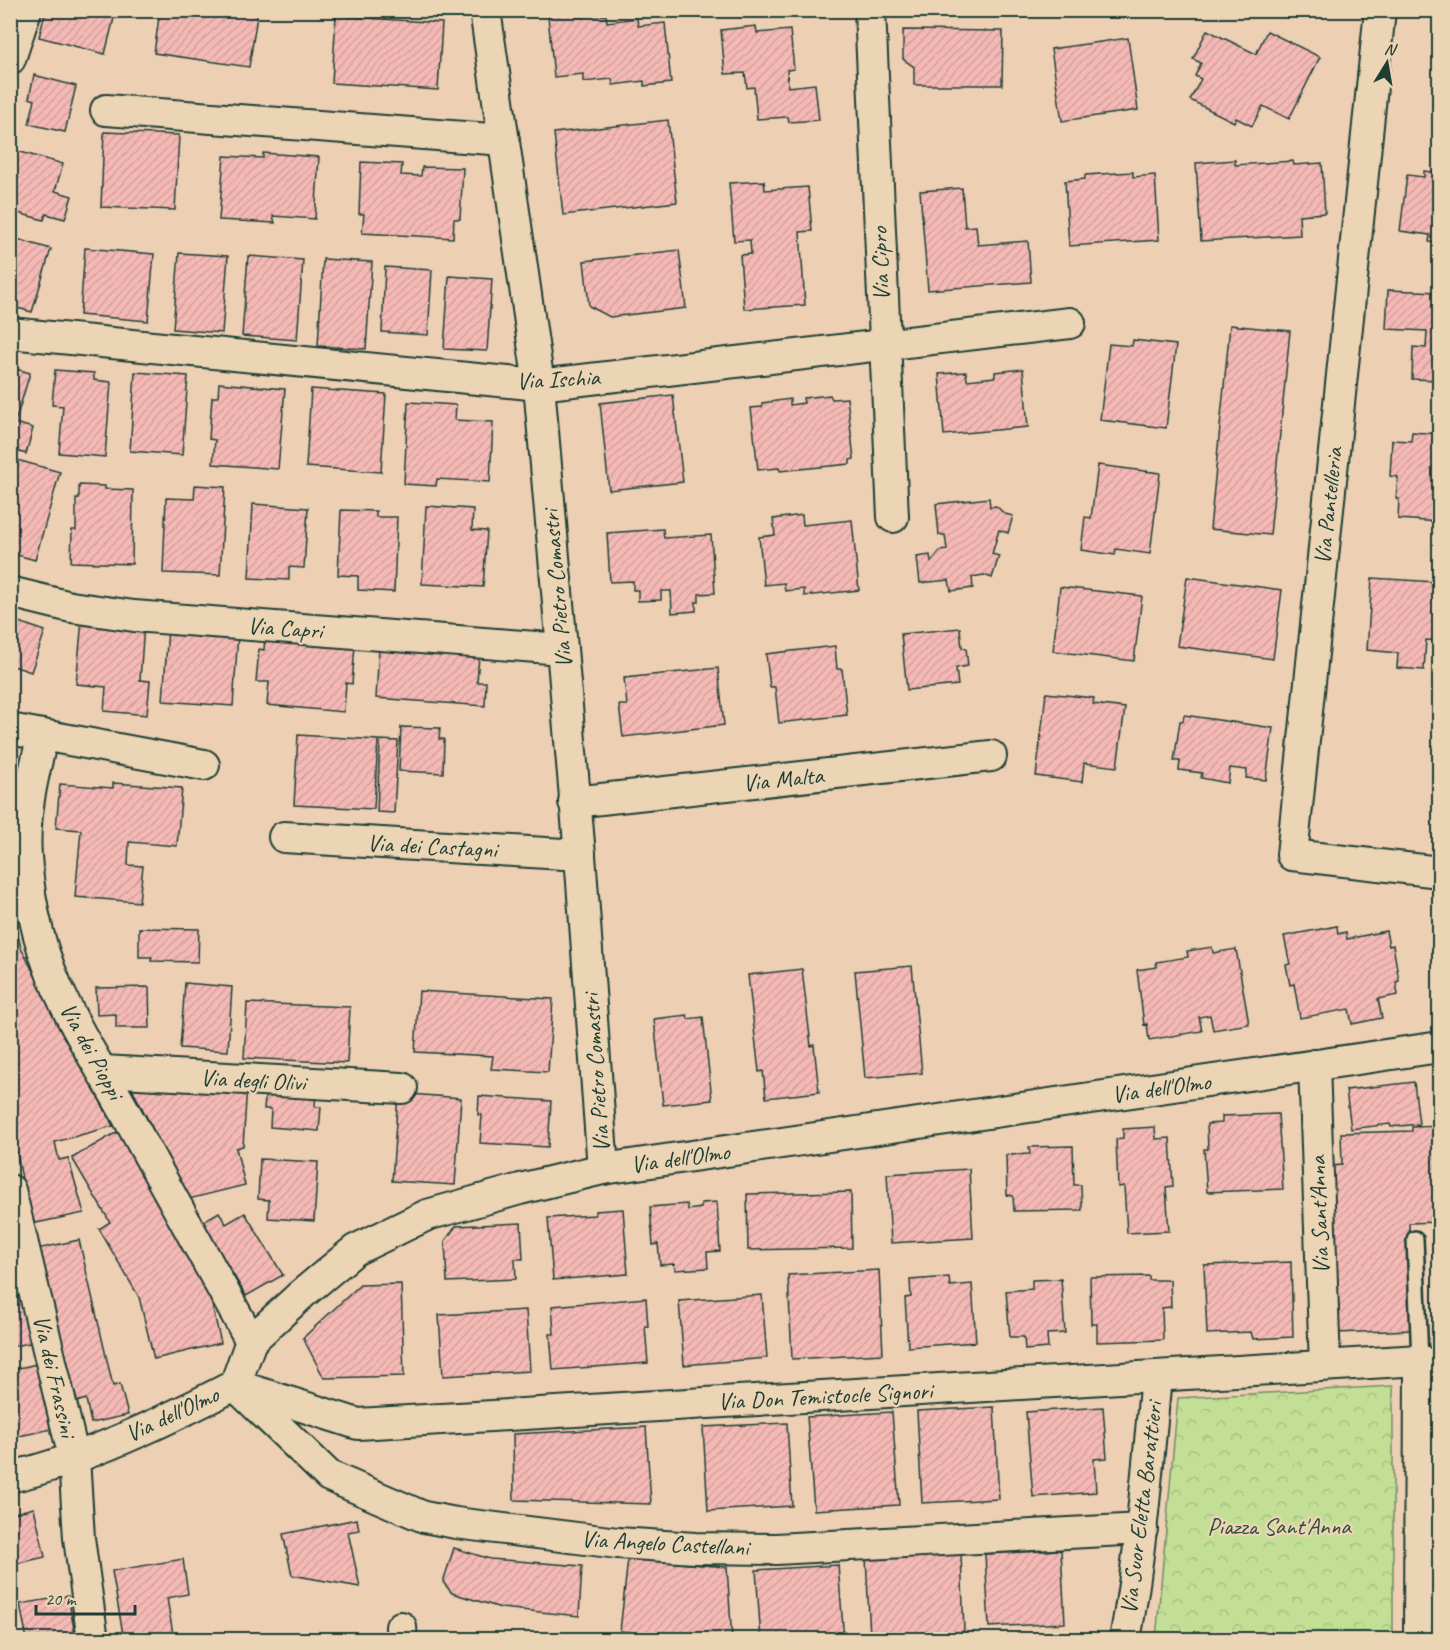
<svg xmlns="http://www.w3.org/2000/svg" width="1450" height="1650" viewBox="0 0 1450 1650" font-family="Caveat,sans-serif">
<defs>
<pattern id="park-crowns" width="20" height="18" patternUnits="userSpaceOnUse" patternTransform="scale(1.5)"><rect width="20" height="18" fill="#c3df96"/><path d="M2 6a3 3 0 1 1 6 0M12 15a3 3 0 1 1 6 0" fill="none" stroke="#a7c082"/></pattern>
<pattern id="building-hatch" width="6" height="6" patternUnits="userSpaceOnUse" patternTransform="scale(1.5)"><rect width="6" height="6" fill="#f5b9b5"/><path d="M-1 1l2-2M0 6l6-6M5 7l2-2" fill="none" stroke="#d2a09c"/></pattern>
</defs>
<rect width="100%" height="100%" fill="#edcfb4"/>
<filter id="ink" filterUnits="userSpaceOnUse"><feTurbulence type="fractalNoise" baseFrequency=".0167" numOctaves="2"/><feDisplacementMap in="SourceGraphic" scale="12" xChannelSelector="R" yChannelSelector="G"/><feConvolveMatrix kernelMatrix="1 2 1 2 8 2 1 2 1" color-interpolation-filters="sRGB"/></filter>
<g filter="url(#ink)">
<!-- park -->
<path fill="url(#park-crowns)" stroke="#718e65" stroke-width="1.5" d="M1393,1386V1639H1156L1178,1398Z"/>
<!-- building -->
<g fill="url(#building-hatch)" stroke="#1f3d34" stroke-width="1.5">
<path d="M46,10H116L105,54L39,37Z"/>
<path d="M160,10H258L249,67L154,53Z"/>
<path d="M576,13L577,17L606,15L607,22L637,18L638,26L665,23L671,83L644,86V81L613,85L612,79L583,82V74L554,77L548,16Z"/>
<path d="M336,16L442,23L438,90L332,83Z"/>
<path d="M756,26L757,33L790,30L794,69L787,70L788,87L815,84L819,120L789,122L788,117L757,119L754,87L747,88L745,73L725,74L721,30Z"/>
<path d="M903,30L1003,31L1002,85H914V67L903,59Z"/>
<path d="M1207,30L1256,54L1267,31L1320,57L1289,119L1263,106L1252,126L1236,118L1234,122L1190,100L1201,79L1195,76L1201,63L1193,59Z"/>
<path d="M1128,38L1138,110L1062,121L1051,49Z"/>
<path d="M34,75L76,86L65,132L29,124L35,100L29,98Z"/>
<path d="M668,120L677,202L563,215L554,133Z"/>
<path d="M104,132L179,135L175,210L101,207Z"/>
<path d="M10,149L63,164L55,191L72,196L65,219L46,214L44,220L10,211Z"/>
<path d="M263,153L319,157L315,219L273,216L275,223L219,220L224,156L263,158Z"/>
<path d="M1235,160V165L1293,161L1294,165L1322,163L1325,213L1299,215L1300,235L1201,241L1196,163Z"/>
<path d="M361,162L402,164L401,175L421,176L422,167L463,168L460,219H454L453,238L362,233L364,214H359Z"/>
<path d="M1424,171L1440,173V244L1429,242L1430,235L1400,231L1407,175L1424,177Z"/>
<path d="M1133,172V177L1155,175L1159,240L1069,246L1065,181L1085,179V175Z"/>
<path d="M764,181L765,190L808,187L812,231L800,232L805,305L744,309L740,255L751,254L750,240L734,241L729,183Z"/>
<path d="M962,188L965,227L976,226L978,245L1028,241L1031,282L928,290L920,191Z"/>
<path d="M10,237L51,249L32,312L10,306Z"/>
<path d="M85,248L154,254L148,321L80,315Z"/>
<path d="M679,250L686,308L610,317L589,306L584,261Z"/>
<path d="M179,253L228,256L222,333L173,329Z"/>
<path d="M248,256L303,260L297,340L242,336Z"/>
<path d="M323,259L372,262L366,349L318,346Z"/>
<path d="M385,267L432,270L428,335L382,332Z"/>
<path d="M449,276L492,279L487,351L444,349Z"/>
<path d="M1388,290L1440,292V380L1412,379L1413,347L1426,348L1427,331L1386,329Z"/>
<path d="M1230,325L1290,331L1270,535L1210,529Z"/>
<path d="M1133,340L1176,345L1166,428L1100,420L1109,344L1132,346Z"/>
<path d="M10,367L30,373L15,423L33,428L26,454L10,449Z"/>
<path d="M1023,369L1028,427L944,435L939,374L966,372L967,380L995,377V372Z"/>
<path d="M55,370L94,373V380L111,382L105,457L59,453L63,406L52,405Z"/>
<path d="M135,372L188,376L182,455L130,451Z"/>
<path d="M219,383L285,389L278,469L213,464L215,440L209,439L212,397H218Z"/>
<path d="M311,389L386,394L381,472L306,467Z"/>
<path d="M673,395L683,482L609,490L600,403Z"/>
<path d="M830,395L832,399L847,398L854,459L850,460V464L780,471L779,468L758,470L751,408L762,407V403L790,399V405L804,403L803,398Z"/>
<path d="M408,402L456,405L455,420L493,422L490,482L437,479L436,486L404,484Z"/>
<path d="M1412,432L1440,434V522L1398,519L1399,499H1396L1398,477L1390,476L1392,440L1411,441Z"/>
<path d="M10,458L60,472L35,560L10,553Z"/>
<path d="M1098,465L1160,473L1150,554L1116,549L1115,555L1081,550L1085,517L1091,518Z"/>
<path d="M79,485L105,486V489L133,490L132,564L71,562L72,530H76V499H79Z"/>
<path d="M195,485L225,487L220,575L163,573L166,498L194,499Z"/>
<path d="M989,498L990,507L996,506L1005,514L1013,516L1008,533L999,530L992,554L999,556L992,578L984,575L972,577L973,588L951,591L949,580L920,583L917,557L930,555L931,562L940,551L947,550L945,535H939L936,504Z"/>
<path d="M253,504L308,508L304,568L289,567V580L249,578Z"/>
<path d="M426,506L473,509L472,530L487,531L483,587L422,584Z"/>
<path d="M341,510L376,511V517H397L394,592L358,590V576L338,575Z"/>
<path d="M802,515L803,525L852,520L859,590L804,596V589L785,591L784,583L764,585L759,537L775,535L773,519Z"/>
<path d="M663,529L664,538L711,535L715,593L699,594V602H696V611L672,613L671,591H661V600L638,601V590H633V581L610,582L607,533Z"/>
<path d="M1437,568H1440V641L1426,640L1424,670L1397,668L1398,653L1367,650L1372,578L1436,582Z"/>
<path d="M1187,577L1282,590L1273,659L1177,646Z"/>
<path d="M1060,587L1142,596L1134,661L1053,651Z"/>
<path d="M10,619L45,631L31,672L10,665Z"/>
<path d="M82,620L144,625L140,680L150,681L147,715L104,711L106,687L76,684Z"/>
<path d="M168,628L238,634L233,706L163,701Z"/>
<path d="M960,628L962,648H966L968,666L956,668L958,685L907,690L901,634Z"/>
<path d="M265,637L355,645L352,684L346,683L344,712L267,705L269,682H256L259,649L264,650Z"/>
<path d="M835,646L837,669H842L847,715L779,723L775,687H770L766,654Z"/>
<path d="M379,648L479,656L477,682H486L485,706L376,698Z"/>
<path d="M718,668L724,725L623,737L619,705H627L624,678Z"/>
<path d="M1046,693L1094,698L1093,704L1125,708L1117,767L1084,763L1082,782L1036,776Z"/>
<path d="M1184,715L1273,728L1266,780L1246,778L1247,770L1230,768L1228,783L1201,778L1202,773L1179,770L1180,761H1174L1180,721H1183Z"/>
<path d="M401,727L440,728L439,739H444L443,773L399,771Z"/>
<path d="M298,735L378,740L374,809L294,805Z"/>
<path d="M380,740L398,741L394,813L377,812Z"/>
<path d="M113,783L182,788L177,846L129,842L128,865L143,866L139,902L75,897L81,830L56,828L60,784L113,788Z"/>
<path d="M10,901L21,948L113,1126L55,1142L59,1160L68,1158L84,1213L31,1224L10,1118Z"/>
<path d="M1337,926L1338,934L1346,932L1347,939L1386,931L1389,946L1393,945L1399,981L1396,982L1398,995L1378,999L1382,1018L1352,1024L1349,1009L1300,1018L1294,984L1290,985L1286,965L1290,964L1284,936Z"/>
<path d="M139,928L199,929L198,962L151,961L152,957H139Z"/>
<path d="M1212,947L1213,953L1236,949L1249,1024L1213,1030L1210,1015L1199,1017L1202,1031L1149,1040L1147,1024L1144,1025L1137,970L1157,967L1156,962L1188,957L1187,951Z"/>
<path d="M912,966L922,1073L865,1078L855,971Z"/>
<path d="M802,969L811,1046L814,1045L819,1092L766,1098L763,1071L759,1072L748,975Z"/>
<path d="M185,983L232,987L228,1051L180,1048Z"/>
<path d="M149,987L150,1028H116V1014L97,1015L96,988Z"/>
<path d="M419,991L553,999L548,1072L491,1069L493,1056L415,1052Z"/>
<path d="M247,1003L350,1007L347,1063L244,1058Z"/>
<path d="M687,1015L688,1019L703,1017L712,1100L663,1105L654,1019Z"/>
<path d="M127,1079L247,1086L243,1146L236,1148L245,1185L189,1199Z"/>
<path d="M1414,1082L1419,1124L1391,1127L1390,1124L1351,1129L1346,1090Z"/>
<path d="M266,1087L316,1090L315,1107H321L319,1131L270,1127L271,1109H264Z"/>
<path d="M398,1093L461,1098L455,1185L392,1181Z"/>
<path d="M479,1096L551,1101L548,1147L480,1143L482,1115H478Z"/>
<path d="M1278,1114L1283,1189L1207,1192L1204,1149H1208L1207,1124L1222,1123V1116Z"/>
<path d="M1440,1126V1222L1409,1223L1413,1330L1336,1333L1330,1166L1342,1165L1341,1133L1412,1131V1127Z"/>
<path d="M1155,1127L1156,1139L1170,1138L1173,1186L1166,1187L1169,1231L1127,1233L1124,1186L1118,1187L1116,1139L1123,1138V1129Z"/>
<path d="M119,1131L207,1284L221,1343L154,1359L139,1297L99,1229L110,1222L72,1158Z"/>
<path d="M1073,1146L1074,1185H1081L1082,1210L1014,1211L1013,1196L1007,1195L1006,1155L1030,1154L1029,1147Z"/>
<path d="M260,1159L318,1162L314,1221L268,1218L269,1200L258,1199Z"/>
<path d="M969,1169L973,1238L891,1243L887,1174Z"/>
<path d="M851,1192L852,1248L748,1250L747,1194Z"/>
<path d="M717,1202L720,1251L707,1252L708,1268L675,1270L674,1264L660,1265L658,1244L653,1245L650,1207L687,1204L688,1210L701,1208V1203Z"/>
<path d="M623,1209L628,1274L553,1280L548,1218L595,1215V1211Z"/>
<path d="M219,1212L226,1224L245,1213L283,1275L246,1296L202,1222Z"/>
<path d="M521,1223L523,1259H515L516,1279L447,1282L445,1241L456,1226Z"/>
<path d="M10,1240L34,1342L10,1347Z"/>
<path d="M79,1240L113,1386L120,1384L128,1415L91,1423L86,1399L73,1403L37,1249Z"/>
<path d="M1291,1262L1293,1337L1253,1339L1251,1332L1207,1334L1204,1265Z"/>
<path d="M879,1270L883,1354L792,1359L788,1275Z"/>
<path d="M1149,1276V1280H1170L1171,1307L1162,1308L1163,1340L1097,1342V1324H1091L1090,1277Z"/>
<path d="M949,1277L950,1286L972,1284L976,1342L908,1347L905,1298L911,1297L910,1280Z"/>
<path d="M1061,1279L1065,1333L1047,1334L1048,1348L1025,1350L1024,1337H1010L1006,1291L1032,1289V1280Z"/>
<path d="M401,1284L404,1376L324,1378L303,1338L360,1285Z"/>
<path d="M762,1295L767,1358L684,1365L679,1301Z"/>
<path d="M646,1298L648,1327L645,1326L648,1363L553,1370L550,1334H554L552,1306Z"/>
<path d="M526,1310L530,1371L443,1376L439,1315Z"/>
<path d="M37,1364L52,1429L10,1438V1370Z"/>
<path d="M994,1407L999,1499L922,1503L917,1411Z"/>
<path d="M1103,1407L1107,1458L1094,1459L1096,1492L1033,1497L1026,1412Z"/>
<path d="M892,1412L899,1505L814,1510L807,1417Z"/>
<path d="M787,1423L792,1506L708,1511L703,1427Z"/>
<path d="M646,1427L651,1504L514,1500L513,1434Z"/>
<path d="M34,1508L45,1557L10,1565V1514Z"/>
<path d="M357,1519L359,1530L348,1532L360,1587L292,1575L283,1534Z"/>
<path d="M454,1548L490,1559L582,1566L579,1616L501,1608L452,1593L443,1582Z"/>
<path d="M1061,1550L1065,1623L989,1627L985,1554Z"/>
<path d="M961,1554L964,1632L870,1636L866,1558Z"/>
<path d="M183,1559L188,1594L167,1598L174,1640H124L112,1571Z"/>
<path d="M628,1559L727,1567L732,1640H695L620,1631Z"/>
<path d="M838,1565L844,1640H761L756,1570Z"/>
<path d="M68,1596L76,1640H27L20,1604Z"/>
</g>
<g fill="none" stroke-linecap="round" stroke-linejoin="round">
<defs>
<path id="service" d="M1415,1239L1420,1360"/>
<g id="minor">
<path d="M485,10L539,385L580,855L603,1169"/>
<path d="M870,10L893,517"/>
<path d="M1380,10L1292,855L1440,872"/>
<path d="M10,59L26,10"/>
<path d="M106,110L504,140"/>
<path d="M10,333L539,385L1070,323"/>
<path d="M10,592L71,607L134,616L562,649"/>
<path d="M10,729L204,765"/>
<path d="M43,735C33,775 23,815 26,856C29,906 42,958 65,1004C84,1045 110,1083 131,1123C171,1195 211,1268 251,1341"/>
<path d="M574,802L991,756"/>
<path d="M284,837L580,855"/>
<path d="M1314,1065L1325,1365"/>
<path d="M103,1071L402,1088"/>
<path d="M10,1190L74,1458L79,1538L93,1640"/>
<path d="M235,1385L358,1424L1420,1360L1419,1640"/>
<path d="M239,1389L329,1476L424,1517L456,1523L618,1543L695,1548L776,1549L1142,1529"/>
<path d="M10,1477C85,1460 167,1420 235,1385L251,1341L302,1294L355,1250L427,1215L520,1189L603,1169L1440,1047"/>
<path d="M401,1627L402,1640"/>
<path d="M1125,1640C1141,1552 1148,1464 1156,1376"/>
</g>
</defs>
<!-- service casing -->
<use href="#service" stroke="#1f3d34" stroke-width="20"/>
<!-- minor casing -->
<use href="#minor" stroke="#1f3d34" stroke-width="34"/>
<!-- service -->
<use href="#service" stroke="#ebd5b4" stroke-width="15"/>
<!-- minor -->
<use href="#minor" stroke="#ebd5b4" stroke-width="30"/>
</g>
</g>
<g text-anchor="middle" stroke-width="4.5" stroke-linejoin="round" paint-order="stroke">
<!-- street labels -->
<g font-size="24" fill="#1f3d34" stroke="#ebd5b4">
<text transform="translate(880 264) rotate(-92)" y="8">Via Cipro</text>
<text transform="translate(558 379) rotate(-3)" y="8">Via Ischia</text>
<text transform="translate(1328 506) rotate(-84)" y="8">Via Pantelleria</text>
<text transform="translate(557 589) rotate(-95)" y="8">Via Pietro Comastri</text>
<text transform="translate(285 628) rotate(4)" y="8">Via Capri</text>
<text transform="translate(783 779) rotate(-6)" y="8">Via Malta</text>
<text transform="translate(432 846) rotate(3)" y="8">Via dei Castagni</text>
<text transform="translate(92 1051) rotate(61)" y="8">Via dei Pioppi</text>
<text transform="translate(596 1073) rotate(-94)" y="8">Via Pietro Comastri</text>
<text transform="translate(253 1080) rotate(3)" y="8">Via degli Olivi</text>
<text transform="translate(1161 1088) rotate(-8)" y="8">Via dell'Olmo</text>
<text transform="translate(680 1158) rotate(-8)" y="8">Via dell'Olmo</text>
<text transform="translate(1319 1215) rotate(-92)" y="8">Via Sant'Anna</text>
<text transform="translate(55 1376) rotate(77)" y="8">Via dei Frassini</text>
<text transform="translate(825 1396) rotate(-3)" y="8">Via Don Temistocle Signori</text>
<text transform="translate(172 1414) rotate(-25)" y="8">Via dell'Olmo</text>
<text transform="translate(1141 1508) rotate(-83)" y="8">Via Suor Eletta Barattieri</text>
<text transform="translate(665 1543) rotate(3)" y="8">Via Angelo Castellani</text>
</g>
<!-- park labels -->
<g font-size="24" fill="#2f4d3e" stroke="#ebd5b4">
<text x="1279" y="1534">Piazza Sant'Anna</text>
</g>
</g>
<!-- margin -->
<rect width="1450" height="1650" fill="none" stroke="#ebd5b4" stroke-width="36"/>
<rect x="18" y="18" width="1414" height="1614" fill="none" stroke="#1f3d34" stroke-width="2" filter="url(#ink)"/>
<!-- north arrow -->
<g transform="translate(1387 63) rotate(11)" stroke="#ebd5b4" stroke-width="4.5" paint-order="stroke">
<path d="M0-4.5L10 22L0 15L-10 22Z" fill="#1f3d34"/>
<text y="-9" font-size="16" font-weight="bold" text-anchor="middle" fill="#1f3d34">N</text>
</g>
<!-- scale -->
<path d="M36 1605v9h99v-9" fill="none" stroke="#1f3d34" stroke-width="3"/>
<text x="45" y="1605" font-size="18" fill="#1f3d34" stroke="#ebd5b4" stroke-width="4.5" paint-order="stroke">20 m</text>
</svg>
